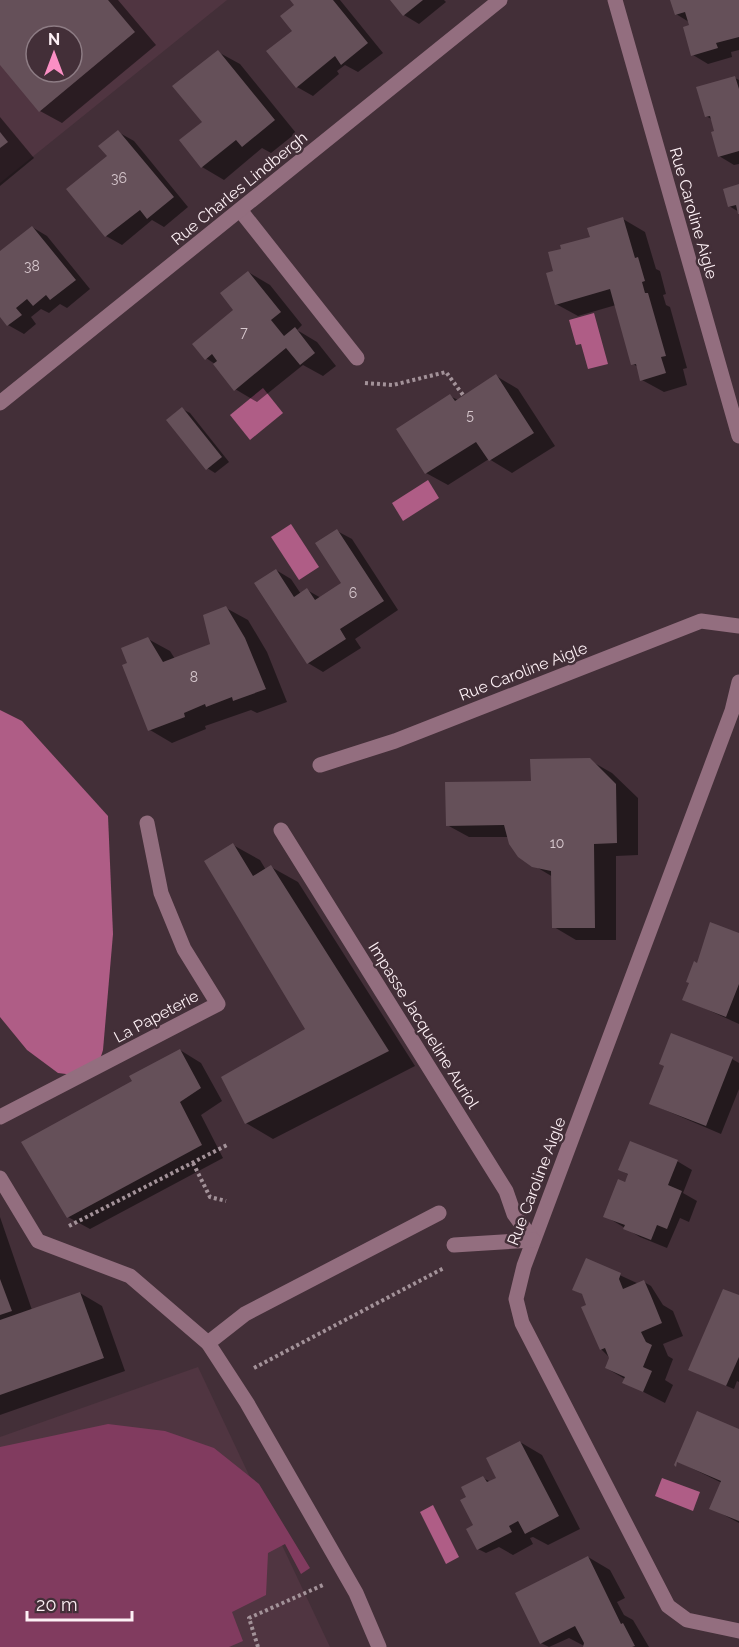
<svg xmlns="http://www.w3.org/2000/svg" width="739" height="1647" viewBox="0 0 739 1647" font-family="Raleway,sans-serif">
<rect width="100%" height="100%" fill="#432f38"/>
<!-- built -->
<g fill="#503541" fill-rule="evenodd">
<path d="M0,0H227L0,183ZM36,36H72V72H36Z"/>
<path d="M198,1367L330,1647H0V1437Z"/>
</g>
<!-- green -->
<path fill="#813b5f" d="M108,1424L165,1431L214,1448L259,1484L310,1568L301,1574L285,1544L268,1553L266,1595L232,1612L243,1641L229,1647H0V1447Z"/>
<!-- water -->
<g fill="#af5d86">
<path d="M594,313L608,364L588,369L581,344L576,345L569,320Z"/>
<path d="M263,388L283,413L250,440L230,415Z"/>
<path d="M428,480L439,498L403,521L392,503Z"/>
<path d="M291,524L319,567L299,580L271,537Z"/>
<path d="M0,710L22,721L108,816L113,934L103,1050L95,1075L90,1077L58,1073L27,1050L0,1017Z"/>
<path d="M662,1478L700,1492L693,1511L655,1496Z"/>
<path d="M433,1505L459,1557L446,1564L420,1512Z"/>
</g>
<!-- shadow -->
<g fill="#0007" fill-rule="evenodd">
<path d="M0,0H118L156,45L62,123L40,111L0,62ZM36,36H72V72H36Z"/>
<path d="M291,0H340L383,53L358,72L345,65L337,71L339,74L313,96L297,87L294,31L296,6Z"/>
<path d="M392,0H444L446,2L419,24L404,15Z"/>
<path d="M672,0H739V50L731,52L732,57L708,64L693,55L689,22L676,14Z"/>
<path d="M218,52L240,64L296,133L271,153L262,148L224,180L202,167L204,122Z"/>
<path d="M735,78L739,80V164L734,165L719,156L713,120L706,116Z"/>
<path d="M0,117L34,158L0,186Z"/>
<path d="M118,132L134,141L188,207L164,227L152,220L122,245L106,236L68,189L109,156Z"/>
<path d="M739,186V212L729,206Z"/>
<path d="M623,219L645,232L656,269L660,271L666,294L663,295L666,305L670,307L687,368L683,369L687,385L664,392L642,380L638,367L633,364L616,305L578,316L556,304L555,272L591,238Z"/>
<path d="M32,227L47,236L90,289L67,308L60,304L49,313L41,309L31,317L36,324L24,334L8,325L0,315V253Z"/>
<path d="M248,272L270,285L302,325L297,330L317,342L336,366L323,376L303,365L257,402L235,389L215,364L206,358L236,310Z"/>
<path d="M496,376L518,389L555,446L512,473L489,459L448,485L426,473L450,396L458,400Z"/>
<path d="M182,409L190,413L229,462L215,473L207,468Z"/>
<path d="M337,531L352,539L398,610L355,639L361,648L323,672L308,663L276,570L291,579L301,594L307,590L321,598L344,584Z"/>
<path d="M226,608L248,620L267,652L287,702L257,713L251,710L205,726L206,729L172,743L150,730L129,664L148,639L170,651L175,659L211,644Z"/>
<path d="M589,760L612,773L638,798V855L616,856V940H576L554,927L553,877L533,865L509,837H469L447,825L532,783Z"/>
<path d="M233,845L260,860L266,870L271,867L298,882L415,1066L273,1139L246,1123L307,1030Z"/>
<path d="M739,935V1024L684,999L698,965Z"/>
<path d="M180,1050L201,1063L222,1101L201,1115L223,1158L90,1229L68,1217L134,1082Z"/>
<path d="M732,1059L739,1063V1089L721,1134L651,1104Z"/>
<path d="M677,1161L692,1170L683,1193L697,1201L689,1222L680,1218L667,1248L640,1237L605,1216L629,1175L620,1170Z"/>
<path d="M0,1217L32,1310L80,1293L102,1306L125,1371L0,1415Z"/>
<path d="M587,1260L639,1284L644,1282L651,1286L663,1305L673,1311L683,1336L663,1344L668,1356L673,1359L665,1380L673,1385L665,1403L624,1382L625,1379L606,1368L610,1358L601,1349L584,1295L574,1290Z"/>
<path d="M739,1297V1382L737,1381L734,1389L698,1374Z"/>
<path d="M739,1430V1523L711,1508L722,1483L677,1461Z"/>
<path d="M520,1442L542,1455L580,1529L548,1545L533,1537L530,1538L533,1544L513,1555L499,1547L486,1553L478,1549L469,1498L483,1478L491,1482L498,1478Z"/>
<path d="M588,1557L610,1570L625,1598L617,1602L624,1615L633,1620L649,1647H586L569,1638L549,1647L541,1643Z"/>
</g>
<!-- building -->
<g fill="#655059" fill-rule="evenodd">
<path d="M0,0H108L135,32L39,112L0,65ZM36,36H72V72H36Z"/>
<path d="M290,0H333L368,43L341,65L335,56L296,88L266,51L292,31L280,16L294,5Z"/>
<path d="M390,0H423L403,16Z"/>
<path d="M670,0H739V37L716,43L718,48L691,56L683,27L689,25L685,12L675,15Z"/>
<path d="M218,50L275,120L242,147L236,140L201,168L179,140L202,122L172,86Z"/>
<path d="M735,76L739,89V151L718,157L711,132L714,131L710,116L705,117L696,87Z"/>
<path d="M118,130L174,197L147,219L140,210L105,237L66,189L107,156L98,146Z"/>
<path d="M0,132L8,142L0,148Z"/>
<path d="M739,184V214H738L736,205L728,207L723,189Z"/>
<path d="M623,217L635,258L638,257L645,281L642,282L645,293H648L666,356L661,357L666,373L640,381L636,364L631,365L610,289L555,305L546,273L553,271L548,252L561,249L560,245L590,237L587,228Z"/>
<path d="M32,226L76,280L50,300L46,295L33,306L27,299L16,308L22,315L7,326L0,317V251Z"/>
<path d="M248,271L281,312L271,320L284,336L295,327L315,353L300,365L286,348L234,391L213,364L217,361L212,354L205,360L192,344L233,310L220,293Z"/>
<path d="M496,374L534,433L489,461L476,442L425,474L396,429L450,394L455,401Z"/>
<path d="M182,407L222,457L206,470L166,420Z"/>
<path d="M337,529L384,601L340,629L346,639L307,664L254,583L276,569L294,597L307,588L315,600L341,583L315,543Z"/>
<path d="M226,606L245,638L266,689L233,701L232,697L206,707L205,704L184,713L185,717L148,731L122,665L127,663L121,648L148,637L163,662L210,644L203,615Z"/>
<path d="M590,758L616,784L617,843L594,844L595,928H552L551,871L532,867L518,857L509,844L504,825L446,826L445,782L531,781L530,759Z"/>
<path d="M233,843L253,876L271,865L389,1051L245,1124L221,1077L305,1029L204,861Z"/>
<path d="M710,922L739,933V984L726,1017L682,1000L689,983L686,982L694,961L697,963Z"/>
<path d="M671,1033L733,1057L706,1126L649,1104L664,1066L659,1064Z"/>
<path d="M180,1049L201,1088L180,1102L202,1145L67,1218L21,1142L132,1081L129,1076Z"/>
<path d="M630,1141L678,1160L668,1185L682,1191L667,1229L657,1225L651,1240L623,1229L625,1225L603,1217L618,1179L625,1182L628,1174L618,1170Z"/>
<path d="M586,1258L621,1273L619,1279L623,1289L644,1280L651,1296L662,1323L641,1332L646,1342L652,1345L643,1367L652,1371L643,1392L622,1383L625,1377L605,1368L609,1358L605,1348L600,1350L581,1307L586,1305L582,1294L572,1290Z"/>
<path d="M0,1279L12,1311L0,1315Z"/>
<path d="M723,1289L739,1295V1357L726,1386L688,1370Z"/>
<path d="M80,1292L104,1358L0,1395V1320Z"/>
<path d="M697,1411L739,1429V1521L709,1509L721,1481L677,1462L676,1467L674,1465Z"/>
<path d="M520,1441L559,1516L525,1534L518,1521L509,1526L512,1532L477,1550L466,1529L473,1525L460,1500L466,1497L461,1487L483,1476L487,1482L496,1478L486,1458Z"/>
<path d="M588,1556L621,1624L623,1623L635,1646L632,1647H583L584,1643L575,1626L540,1644L515,1593Z"/>
</g>
<g fill="none" stroke-linecap="round" stroke-linejoin="round">
<!-- path -->
<g stroke="#a39299" stroke-width="4" stroke-dasharray="3 3" stroke-linecap="butt">
<path d="M365,383L393,385L446,372L463,395"/>
<path d="M193,1163L210,1197L226,1201"/>
<path d="M69,1226L227,1145"/>
<path d="M254,1368L444,1268"/>
<path d="M258,1647L249,1618L323,1585"/>
</g>
<!-- minor -->
<g stroke="#936e7f" stroke-width="15">
<path d="M615,0L739,436"/>
<path d="M240,210L357,358"/>
<path d="M0,403L500,0"/>
<path d="M739,682L732,711L524,1266L516,1299L522,1323L668,1606L687,1620L739,1631"/>
<path d="M320,765L395,741L701,621L739,626"/>
<path d="M281,830L506,1191L514,1214L533,1240"/>
<path d="M0,1117L218,1004L184,949L161,893L147,823"/>
<path d="M0,1178L38,1241L130,1276L208,1343L247,1403L356,1593L379,1647"/>
<path d="M454,1245L533,1240"/>
<path d="M208,1343L245,1314L439,1213"/>
</g>
</g>
<g text-anchor="middle" stroke-width="5" stroke-linejoin="round" paint-order="stroke">
<!-- number labels -->
<g font-size="14" fill="#d7c8ce">
<text x="119" y="183">36</text>
<text x="32" y="271">38</text>
<text x="244" y="337">7</text>
<text x="470" y="420">5</text>
<text x="353" y="598">6</text>
<text x="194" y="682">8</text>
<text x="557" y="848">10</text>
</g>
<!-- street labels -->
<g font-size="16" fill="#fdf0f5" stroke="#432f38">
<text transform="translate(239 188) rotate(-39)" y="6">Rue Charles Lindbergh</text>
<text transform="translate(694 213) rotate(74)" y="6">Rue Caroline Aigle</text>
<text transform="translate(523 671) rotate(-21)" y="6">Rue Caroline Aigle</text>
<text transform="translate(156 1016) rotate(-28)" y="6">La Papeterie</text>
<text transform="translate(424 1025) rotate(58)" y="6">Impasse Jacqueline Auriol</text>
<text transform="translate(536 1181) rotate(-69)" y="6">Rue Caroline Aigle</text>
</g>
</g>
<!-- north arrow -->
<g transform="translate(54 54)"><circle r="28" fill="#432f38" stroke="#8d7c84" stroke-width="1.5"/>
<path d="M0-4.5L10 22L0 15L-10 22Z" fill="#fb8fc4"/>
<text y="-9" font-size="16" font-weight="bold" text-anchor="middle" fill="#fdf0f5">N</text>
</g>
<!-- scale -->
<path d="M27 1611v9h105v-9" fill="none" stroke="#fdf0f5" stroke-width="3"/>
<text x="36" y="1611" font-size="18" fill="#fdf0f5" stroke="#432f38" stroke-width="4.5" paint-order="stroke">20 m</text>
</svg>
